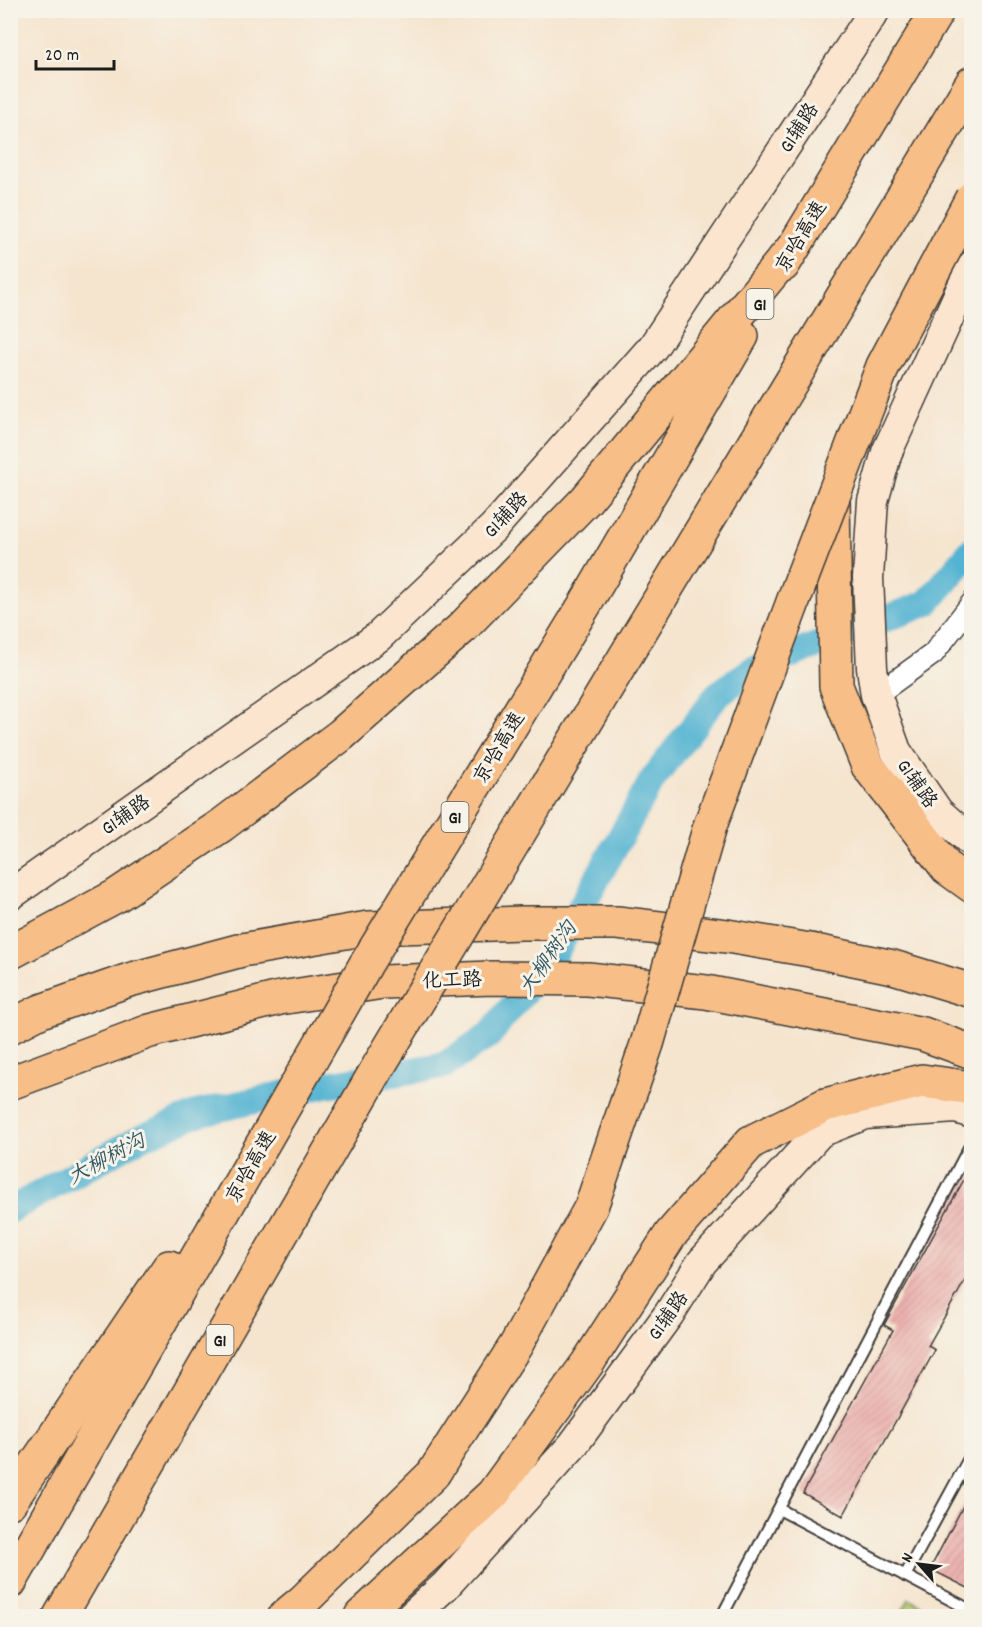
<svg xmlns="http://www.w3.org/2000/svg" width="982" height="1627" viewBox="0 0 982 1627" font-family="Dekko,'LXGW WenKai TC',sans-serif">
<defs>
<pattern id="grass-dots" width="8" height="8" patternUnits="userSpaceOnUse" patternTransform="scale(1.5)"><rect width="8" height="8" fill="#b4cd73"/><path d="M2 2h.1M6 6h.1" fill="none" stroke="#9aaf63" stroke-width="1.8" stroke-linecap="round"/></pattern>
<pattern id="building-hatch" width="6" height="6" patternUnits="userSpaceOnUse" patternTransform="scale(1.5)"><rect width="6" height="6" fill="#ecb1ae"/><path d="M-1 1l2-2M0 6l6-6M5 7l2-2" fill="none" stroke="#ca9895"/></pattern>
</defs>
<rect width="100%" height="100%" fill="#f7f3e8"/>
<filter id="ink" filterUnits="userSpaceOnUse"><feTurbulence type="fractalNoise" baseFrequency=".0167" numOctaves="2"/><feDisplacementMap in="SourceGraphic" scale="12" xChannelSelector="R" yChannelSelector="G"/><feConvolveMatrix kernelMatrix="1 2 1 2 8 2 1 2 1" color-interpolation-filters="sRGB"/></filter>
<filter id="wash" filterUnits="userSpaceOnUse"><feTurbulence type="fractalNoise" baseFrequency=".008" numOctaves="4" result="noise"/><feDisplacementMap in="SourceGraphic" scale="24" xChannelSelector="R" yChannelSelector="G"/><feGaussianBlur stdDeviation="1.35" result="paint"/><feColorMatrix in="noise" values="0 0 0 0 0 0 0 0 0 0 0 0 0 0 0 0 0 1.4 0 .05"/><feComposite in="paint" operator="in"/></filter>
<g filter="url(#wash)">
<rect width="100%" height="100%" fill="#f5e5cf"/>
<!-- grass -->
<path fill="url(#grass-dots)" stroke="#687448" stroke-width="1.5" d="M909,1599L943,1616H899Z"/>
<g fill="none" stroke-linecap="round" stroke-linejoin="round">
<!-- canal -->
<path stroke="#53b3d2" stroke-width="27" d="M10,1210L136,1140L199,1113L324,1085L445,1065L489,1035L554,955L653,779L718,694L752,670L927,603L972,550"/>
</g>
<g id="blocks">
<!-- building -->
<g fill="url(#building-hatch)">
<path d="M972,1165V1268L928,1346L935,1350L843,1516L803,1493L893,1330L884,1325Z"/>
<path d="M972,1489V1590L930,1569Z"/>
</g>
</g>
</g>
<g filter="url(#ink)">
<use href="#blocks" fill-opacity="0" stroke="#3d3a37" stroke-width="1.5"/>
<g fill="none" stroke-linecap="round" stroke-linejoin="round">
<defs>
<g id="lane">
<path d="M779,1509L972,1611"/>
<path d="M905,1576L972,1453"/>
<path d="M722,1616L972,1142"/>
</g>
<path id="street" d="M876,695L933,654L972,603"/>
<g id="secondary">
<path d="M972,266L887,452L873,501L868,578L872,668L876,695L896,751L938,812L972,842"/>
<path d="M10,895L378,637L494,527L653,347L875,10"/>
<path d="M412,1616L446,1585L573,1445L669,1314L702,1262L820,1132L865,1114L956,1108L972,1113"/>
</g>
<g id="primary">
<path d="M10,1027L41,1011L129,980L242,950L368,928L522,923H617L727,936L810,950L893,967L972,991"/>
<path d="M10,1083L150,1031L280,998L383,982L492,978L588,979L706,992L923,1034L972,1052"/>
</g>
<g id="highway">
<path d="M783,265L938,10"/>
<path d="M833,498L836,686L868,766L947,868L972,886"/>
<path d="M587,601L742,336"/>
<path d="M640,632L972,83"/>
<path d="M10,953L116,896L222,825L341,735L462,628L586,500L793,248"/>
<path d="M10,1502L169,1267"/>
<path d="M10,1582L326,1034"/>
<path d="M60,1616L380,1064"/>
<path d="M285,1616L302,1602L433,1474"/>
<path d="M361,1616L493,1494L587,1364L671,1234L751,1142L825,1105L922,1081L972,1088"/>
</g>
</defs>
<!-- lane casing -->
<use href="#lane" stroke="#3d3a37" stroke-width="14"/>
<!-- street casing -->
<use href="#street" stroke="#3d3a37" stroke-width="24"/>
<!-- secondary casing -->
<use href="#secondary" stroke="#3d3a37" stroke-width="33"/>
<!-- primary casing -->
<use href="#primary" stroke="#3d3a37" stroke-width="36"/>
<!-- highway casing -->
<use href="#highway" stroke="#3d3a37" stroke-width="36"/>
<!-- lane -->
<use href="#lane" stroke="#fff" stroke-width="10"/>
<!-- street -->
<use href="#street" stroke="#fff" stroke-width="21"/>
<!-- secondary -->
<use href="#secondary" stroke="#fce5cf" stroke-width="30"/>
<!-- primary -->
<use href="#primary" stroke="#f7be87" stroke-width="33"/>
<!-- highway -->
<use href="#highway" stroke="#f7be87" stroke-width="33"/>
<defs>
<g id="highway-bridge">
<path d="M326,1034L366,964L587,601"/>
<path d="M380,1064L640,632"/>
<path d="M433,1474L516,1345L591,1207L647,1044L710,826L803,575L883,366L972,198"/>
</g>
</defs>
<!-- highway-bridge casing -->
<use href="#highway-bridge" stroke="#3d3a37" stroke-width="36" stroke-linecap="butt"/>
<!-- highway-bridge -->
<use href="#highway-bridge" stroke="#f7be87" stroke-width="33"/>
</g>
</g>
<g text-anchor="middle" stroke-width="6" stroke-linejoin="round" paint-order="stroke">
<!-- shield labels -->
<g fill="#f7f3e8" stroke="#5e5c59" stroke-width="1.5">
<rect x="746.5" y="289" width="27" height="30" rx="4.5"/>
<rect x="441.5" y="802" width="27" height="30" rx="4.5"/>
<rect x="206.5" y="1325" width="27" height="30" rx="4.5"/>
</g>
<g font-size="18" font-weight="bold" fill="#1c1c1c">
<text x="760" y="310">G1</text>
<text x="455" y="823">G1</text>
<text x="220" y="1346">G1</text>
</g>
<!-- street labels -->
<g font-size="20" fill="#1c1c1c" stroke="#f7f3e8">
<text transform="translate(798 127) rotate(-57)" y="7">G1辅路</text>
<text transform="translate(800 236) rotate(-59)" y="7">京哈高速</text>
<text transform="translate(505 514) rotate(-47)" y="7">G1辅路</text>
<text transform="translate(498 747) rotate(-59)" y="7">京哈高速</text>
<text transform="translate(918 783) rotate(55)" y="7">G1辅路</text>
<text transform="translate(125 814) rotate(-35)" y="7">G1辅路</text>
<text transform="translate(452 979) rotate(-2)" y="7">化工路</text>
<text transform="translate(250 1166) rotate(-60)" y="7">京哈高速</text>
<text transform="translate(667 1315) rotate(-55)" y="7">G1辅路</text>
</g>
<!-- water labels -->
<g font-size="21" font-style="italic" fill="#325865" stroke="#f7f3e8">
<text transform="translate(547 958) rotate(-55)" y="7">大柳树沟</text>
<text transform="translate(106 1158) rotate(-28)" y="7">大柳树沟</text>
</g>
</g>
<!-- margin -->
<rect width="982" height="1627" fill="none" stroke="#f7f3e8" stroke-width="36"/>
<!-- north arrow -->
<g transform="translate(919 1564) rotate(298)" stroke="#f7f3e8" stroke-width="4.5" paint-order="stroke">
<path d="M0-4.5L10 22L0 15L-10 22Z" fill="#1c1c1c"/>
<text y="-9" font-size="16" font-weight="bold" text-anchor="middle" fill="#1c1c1c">N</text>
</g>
<!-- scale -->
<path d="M36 60v9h78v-9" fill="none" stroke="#1c1c1c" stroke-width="3"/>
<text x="45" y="60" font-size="18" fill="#1c1c1c" stroke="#f7f3e8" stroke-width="4.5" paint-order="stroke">20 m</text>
</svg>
